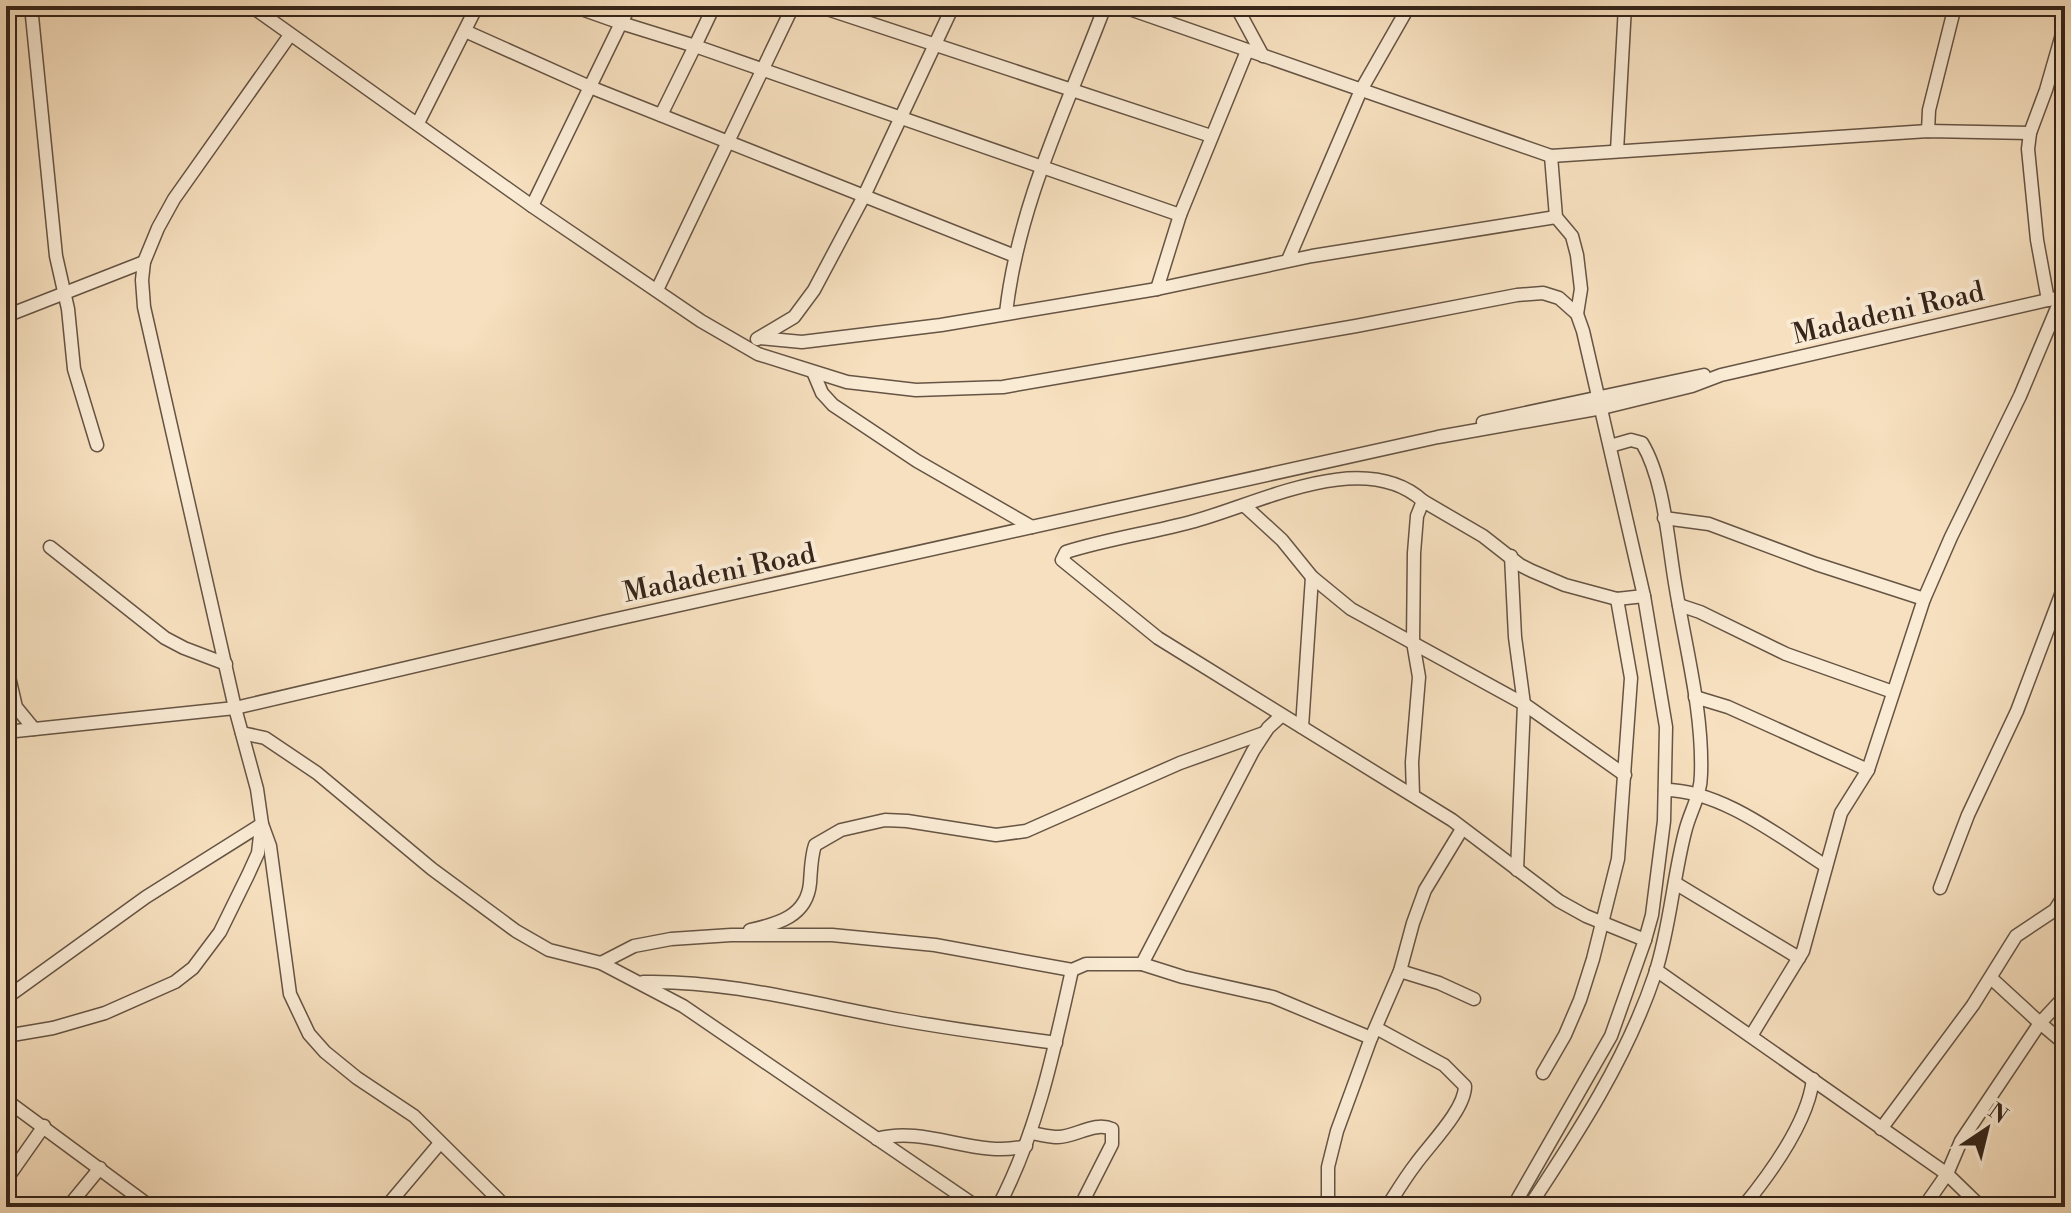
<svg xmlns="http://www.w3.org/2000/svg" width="2071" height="1213" viewBox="0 0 2071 1213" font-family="'Libre Bodoni',serif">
<rect width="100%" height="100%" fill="#f7e0bf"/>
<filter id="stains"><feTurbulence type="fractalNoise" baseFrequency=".0025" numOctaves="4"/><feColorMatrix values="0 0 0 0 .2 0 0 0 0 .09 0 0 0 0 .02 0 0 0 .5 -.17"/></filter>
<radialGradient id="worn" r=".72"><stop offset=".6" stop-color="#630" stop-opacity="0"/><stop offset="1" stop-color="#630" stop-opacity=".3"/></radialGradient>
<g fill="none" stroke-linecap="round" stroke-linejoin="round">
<defs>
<g id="minor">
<path d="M31,6L56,256L68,309L74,369L97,445"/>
<path d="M251,6L532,206L701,321L758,354L847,382L916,390L1003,387L1356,326L1517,295L1543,293L1559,298L1577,314L1583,331L1644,596L1666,727L1664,821L1652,915L1645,940L1611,1036L1513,1207"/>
<path d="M573,6L621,23L630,6"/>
<path d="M818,6L1211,136"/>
<path d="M1121,6L1551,156L1928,131L2030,133"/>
<path d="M1236,6L1263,56"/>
<path d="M465,31L590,87L1015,256"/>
<path d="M290,35L174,199L158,228L144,262L142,280L144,307L235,708L257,789L262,824L270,846L290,994L309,1034L325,1052L357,1078L414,1116L506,1207"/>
<path d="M661,115L695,46L1180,215"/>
<path d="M418,123L477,6"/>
<path d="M1928,131L1929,110L1955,6"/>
<path d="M1617,151L1625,6"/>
<path d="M1551,156L1556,217L1572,236L1577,255L1581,289L1577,314"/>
<path d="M532,206L621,23L695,46L714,6"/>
<path d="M1288,260L1361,90L1409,6"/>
<path d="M1157,289L1180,215L1247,51"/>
<path d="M657,290L793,6"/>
<path d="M2048,300L2037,240L2028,149L2030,133L2046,90L2065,24"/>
<path d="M1006,313C1018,205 1067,107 1105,6"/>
<path d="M6,316L144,262"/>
<path d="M759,338L802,342L941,325L1157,289L1312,256L1556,217"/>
<path d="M757,339L794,317L814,290L864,196L953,6"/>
<path d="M814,374L822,393L833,405L917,461L1032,527"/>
<path d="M1483,422L1704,375"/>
<path d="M1423,501C1363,447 1259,504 1191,522C1150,533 1107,539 1066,552L1062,560L1158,638L1452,820L1559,901L1586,916L1645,940"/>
<path d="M1246,507L1282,540L1312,577L1351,609L1524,704L1625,775"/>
<path d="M1664,518L1709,524L1816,564L1924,599"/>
<path d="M50,547L165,638L184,648L226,664"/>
<path d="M1511,556L1515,637L1524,704L1517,870"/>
<path d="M1679,605L1700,612L1786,654L1893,692"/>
<path d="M6,664L16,707L34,729"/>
<path d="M1695,697L1728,707L1868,770"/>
<path d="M1302,727L1312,577"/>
<path d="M6,732L235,708L603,622L1438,437L1602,408L1692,386L1721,375L2065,296"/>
<path d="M242,733L265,738L317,773L432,869L516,931L549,950L601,963L683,1006L977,1207"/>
<path d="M1665,790C1721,790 1780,837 1826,866"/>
<path d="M1413,795L1412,762L1419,677L1413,642L1414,553L1417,516L1423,501L1483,536L1520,565L1532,571L1565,585L1617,599L1644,596"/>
<path d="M1675,883L1799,958"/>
<path d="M1940,888L1968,815L2017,711L2065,584"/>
<path d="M750,930C778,924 807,916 810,883C811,870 811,857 815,845L841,830L885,820L907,821L996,835L1026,831L1180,763L1264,733"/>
<path d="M601,963L634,946L671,939L731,935H832L935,945L1072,970L1086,964H1142L1253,751L1268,728L1281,716"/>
<path d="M1142,964L1183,977L1273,997L1371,1038"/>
<path d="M1656,970L1947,1174L1981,1207"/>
<path d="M1400,971L1439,983L1474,999"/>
<path d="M1991,978L2040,1023L2065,996"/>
<path d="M643,982C724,980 806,1002 885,1017C942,1028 999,1035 1056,1043"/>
<path d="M6,998L146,897L262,824"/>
<path d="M1376,1028L1444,1065L1465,1086C1465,1110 1429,1145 1415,1165C1405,1178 1396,1193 1387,1207"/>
<path d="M6,1036L53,1028L105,1013L175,982L193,968L220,932L248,875L258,853L261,827"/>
<path d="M1751,1036L1803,951L1841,813L1868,770L1924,599L1951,537L2020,396L2062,296"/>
<path d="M1543,1073L1565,1035L1580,1000L1593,959L1618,859L1631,678L1617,599"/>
<path d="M6,1100L151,1207"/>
<path d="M1881,1129L1973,1005L2016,936L2055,910L2065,894"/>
<path d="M1030,1133C1039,1134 1049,1137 1058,1137C1075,1137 1095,1121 1112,1129V1144L1080,1207"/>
<path d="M877,1139C926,1125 977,1159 1026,1146"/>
<path d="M6,1180L44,1126"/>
<path d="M68,1207L100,1168"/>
<path d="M386,1207L440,1143"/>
<path d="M998,1207C1037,1133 1054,1051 1072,970"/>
<path d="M1328,1207V1167L1337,1131L1371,1038L1400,971L1413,923L1425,890L1462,829"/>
<path d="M1529,1207C1578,1133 1627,1058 1655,974C1670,928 1673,878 1685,832C1690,811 1701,796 1701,774C1703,712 1686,650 1676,589C1668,545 1665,481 1642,443L1631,440L1610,446"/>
<path d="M1743,1207C1770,1174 1808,1122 1813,1079"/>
<path d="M1924,1207L1947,1174L1961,1141L2040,1023L2065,1044"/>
</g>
</defs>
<!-- minor casing -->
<use href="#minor" stroke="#665444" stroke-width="15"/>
<!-- minor -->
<use href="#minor" stroke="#faebd5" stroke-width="12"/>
</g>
<g text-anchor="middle" stroke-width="8" stroke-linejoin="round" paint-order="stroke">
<!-- street labels -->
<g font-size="28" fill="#36251b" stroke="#faebd5">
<text transform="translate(1888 312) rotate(-13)" y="10">Madadeni Road</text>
<text transform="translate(719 572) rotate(-12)" y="10">Madadeni Road</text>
</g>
</g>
<!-- margin -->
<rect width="2071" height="1213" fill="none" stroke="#f7e0bf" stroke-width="32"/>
<rect x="8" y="8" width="2055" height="1197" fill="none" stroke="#36251b" stroke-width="4"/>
<rect x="16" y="16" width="2039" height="1181" fill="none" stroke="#36251b" stroke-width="2"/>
<!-- north arrow -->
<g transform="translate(1987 1129) rotate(35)" stroke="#faebd5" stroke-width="6" paint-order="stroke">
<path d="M0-6L14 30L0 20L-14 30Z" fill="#36251b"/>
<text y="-12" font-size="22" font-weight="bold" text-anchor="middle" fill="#36251b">N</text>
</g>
<rect width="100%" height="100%" filter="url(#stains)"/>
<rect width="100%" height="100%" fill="url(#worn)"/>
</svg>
